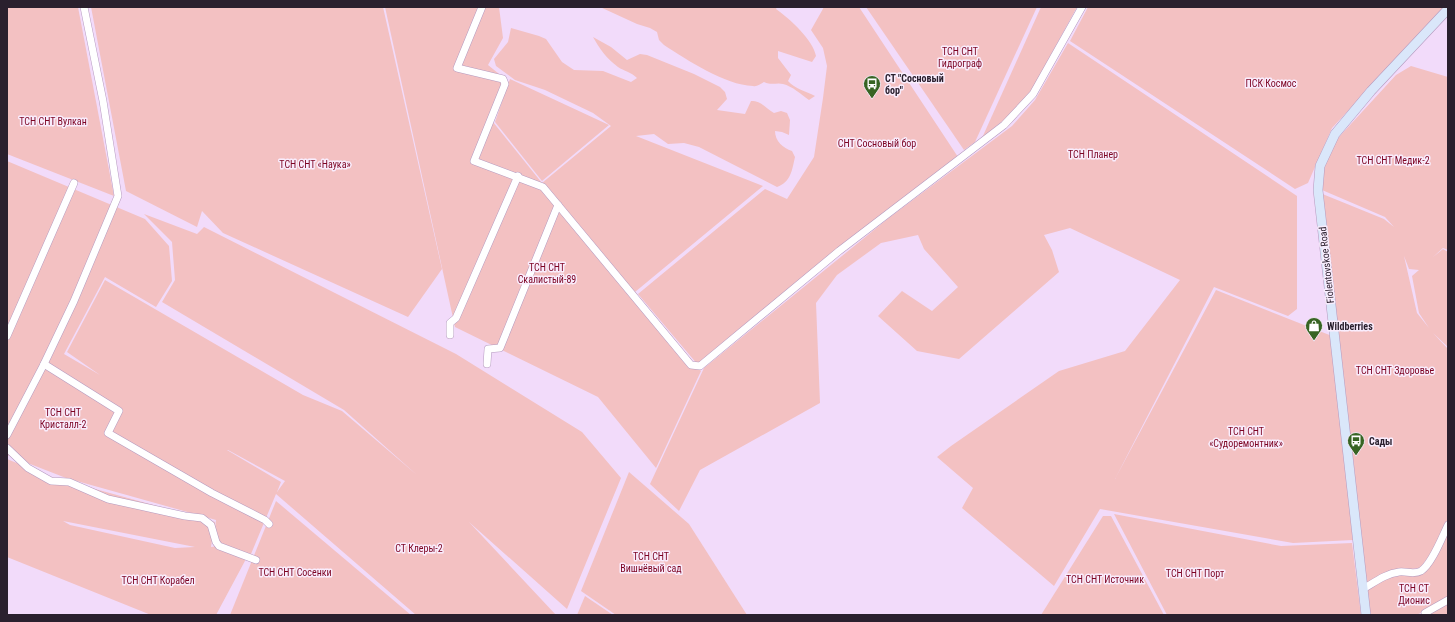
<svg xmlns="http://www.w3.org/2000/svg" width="1455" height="622" viewBox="0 0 1455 622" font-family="'Roboto Condensed',sans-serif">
<rect width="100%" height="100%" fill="#f2dbfa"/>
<!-- green -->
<g fill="#f3c1c2" fill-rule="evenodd">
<path d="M7,7H78L114,196L7,154Z"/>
<path d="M91,7H383L442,269L408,317L223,233L202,211L197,227L126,191Z"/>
<path d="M385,7H499L503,38L488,65L509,82L510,79L609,125L542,181L495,122L507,87L493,122L542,183L611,126L593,113L545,90L515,80L496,66L494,59L508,42L511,28L539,36L546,39L562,62L574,70L603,71L631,82L637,78C631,72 624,71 618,67C607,59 599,48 593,37L611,47L627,60L640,54L647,55L694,74L720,87L725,92L727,99L717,110L745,114L751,101C762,101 765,108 774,113L781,111L787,113L790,120L789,135L782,132L775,131C775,141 783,148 792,151L795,157C792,170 791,182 777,187L699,147L684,143L668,144L654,134L636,136L763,186L635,292L701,371L656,468L598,397L455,327Z"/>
<path d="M600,7H777L776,9C790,19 813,40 816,56L812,62L778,51V58L791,75L788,81C795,89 806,91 815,96L809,100C802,95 792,86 783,84C776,82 773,86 764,82C760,84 757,87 753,86C725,85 687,60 664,45L659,40L657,32L650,28L637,24Z"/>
<path d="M824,7H859L958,157L824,260L698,365L638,294L765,189L787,199L814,157L823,98L827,66L823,48L811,30Z"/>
<path d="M866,7H1037L975,142L964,150Z"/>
<path d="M1041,7H1077L1030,93L1010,115L982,138Z"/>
<path d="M1088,7H1445L1332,128L1308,183L1295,189L1070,41Z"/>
<path d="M1068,43L1297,196V309L1288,316L1214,287L1115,479L1216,290L1332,336L1353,540L1293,543L1100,509L1054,586L962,508L973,488L937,457L951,446L1059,371L1125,351L1180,280L1070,228L1044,235L1052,250L1059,272L959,359L917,351L878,316L902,291L932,311L958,287L924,249L918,235L881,243L837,275L816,303L820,403L700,470L679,511L650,484L704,368L890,217L1012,126L1035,100Z"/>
<path d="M1411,66L1448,77V250L1443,248L1433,257L1443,249L1448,252V347L1433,333L1448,349V523L1429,556L1420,568L1401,570L1365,587L1354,467L1320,193L1384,219L1394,227L1385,217L1322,190L1323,163L1339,137L1396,75ZM1404,256L1409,269L1419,270L1412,276L1419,313L1429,328L1417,313Z"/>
<path d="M7,161L145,219L169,246L172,281L156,307L105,277L64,354L100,375L67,352L105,280L303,395L342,411L417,475L344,410L162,302L175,280L172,242L144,214L197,234L204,227L456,354L582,432L621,478L567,609L469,522L556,615H416L276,494L251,554L213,544L216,520L66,478L7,455ZM227,450H228L285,481L277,492L281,482Z"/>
<path d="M7,459L48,476L215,522L211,547L218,546L246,559L216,615H151L7,557ZM63,521L195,547L175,548L70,525Z"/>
<path d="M629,472L689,524L747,615H616L581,591Z"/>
<path d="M276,501L411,615H230Z"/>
<path d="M1114,514L1281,546L1352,543L1361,615H1167Z"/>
<path d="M1103,516H1111L1164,615H1041Z"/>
<path d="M1448,531V615H1431L1423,612L1416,615H1369L1366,589L1383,577L1425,571Z"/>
<path d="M585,596L613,615H577Z"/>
</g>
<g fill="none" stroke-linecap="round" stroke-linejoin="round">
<defs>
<g id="street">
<path d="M482,7L457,68L503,79L505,84L474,161L543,187L691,365L700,366L839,251L1004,125L1033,94L1082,7"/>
<path d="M450,335V323L456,318L518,176"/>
<path d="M7,336L74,183"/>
<path d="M44,364L119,411L108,433L212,493L265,520L269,524"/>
<path d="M487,364L488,349L500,348L558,205"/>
<path d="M7,435L44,364L74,301L118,196L103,101L84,7"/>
<path d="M7,448L28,468L51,481L69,482L108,499L185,516L202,518L211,525L216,542L219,546L256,560"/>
<path d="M1363,589C1375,582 1385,574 1399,572C1406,571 1414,575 1421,571C1432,564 1442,537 1448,525"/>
<path d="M1425,613L1448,600"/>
</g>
<path id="secondary" d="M1366,615L1318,190L1320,166L1335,134L1371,91L1448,9"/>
</defs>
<!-- street casing -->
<use href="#street" stroke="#b59abf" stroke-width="8"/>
<!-- secondary casing -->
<use href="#secondary" stroke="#b59abf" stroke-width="10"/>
<!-- street -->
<use href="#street" stroke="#fff" stroke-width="7"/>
<!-- secondary -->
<use href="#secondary" stroke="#dae7fa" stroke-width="9"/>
</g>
<!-- icons -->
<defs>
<symbol id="bus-pin" viewBox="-11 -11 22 30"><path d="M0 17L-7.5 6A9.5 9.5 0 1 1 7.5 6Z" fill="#376423" stroke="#f9edfd"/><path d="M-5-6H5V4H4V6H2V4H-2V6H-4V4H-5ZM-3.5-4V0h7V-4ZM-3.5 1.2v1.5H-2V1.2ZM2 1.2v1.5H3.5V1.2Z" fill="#fff"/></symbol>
<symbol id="shop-pin" viewBox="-11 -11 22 30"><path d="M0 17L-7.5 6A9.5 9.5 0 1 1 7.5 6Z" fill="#376423" stroke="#f9edfd"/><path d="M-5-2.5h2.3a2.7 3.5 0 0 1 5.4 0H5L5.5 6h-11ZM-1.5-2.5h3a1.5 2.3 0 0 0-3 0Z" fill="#fff"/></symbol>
</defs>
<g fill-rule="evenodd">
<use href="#bus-pin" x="862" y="74" width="20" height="27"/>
<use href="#shop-pin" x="1304" y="316" width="20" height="27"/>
<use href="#bus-pin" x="1346" y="431" width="20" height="27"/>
</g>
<g text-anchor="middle" stroke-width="3" stroke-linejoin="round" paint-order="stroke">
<!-- park labels -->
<g font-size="10" fill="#7c0322" stroke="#f9edfd">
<text x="960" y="55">ТСН СНТ<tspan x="960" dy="12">Гидрограф</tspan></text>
<text x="1271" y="87">ПСК Космос</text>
<text x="53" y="125">ТСН СНТ Вулкан</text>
<text x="877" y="147">СНТ Сосновый бор</text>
<text x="1093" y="158">ТСН Планер</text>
<text x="1393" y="164">ТСН СНТ Медик-2</text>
<text x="315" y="168">ТСН СНТ «Наука»</text>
<text x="547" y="271">ТСН СНТ<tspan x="547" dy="12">Скалистый-89</tspan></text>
<text x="1395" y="374">ТСН СНТ Здоровье</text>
<text x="63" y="416">ТСН СНТ<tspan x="63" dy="12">Кристалл-2</tspan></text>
<text x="1246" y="435">ТСН СНТ<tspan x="1246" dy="12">«Судоремонтник»</tspan></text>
<text x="419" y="552">СТ Клеры-2</text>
<text x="651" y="560">ТСН СНТ<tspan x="651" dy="12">Вишнёвый сад</tspan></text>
<text x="295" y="576">ТСН СНТ Сосенки</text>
<text x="1195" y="577">ТСН СНТ Порт</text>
<text x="1105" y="583">ТСН СНТ Источник</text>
<text x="158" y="584">ТСН СНТ Корабел</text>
<text x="1414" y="592">ТСН СТ<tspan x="1414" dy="12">Дионис</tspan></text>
</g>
<!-- poi labels -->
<g font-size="10" font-weight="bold" fill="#2a202e" stroke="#f9edfd" text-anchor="start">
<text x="885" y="82">СТ "Сосновый<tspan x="885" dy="12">бор"</tspan></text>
<text x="1327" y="330">Wildberries</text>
<text x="1369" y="445">Сады</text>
</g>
<!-- street labels -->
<g font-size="10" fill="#2a202e" stroke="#f9edfd">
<text transform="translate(1326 265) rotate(-96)" y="4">Fiolentovskoe Road</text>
</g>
</g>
<!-- border -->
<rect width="1455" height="622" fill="none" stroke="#2a202e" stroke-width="16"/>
</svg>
